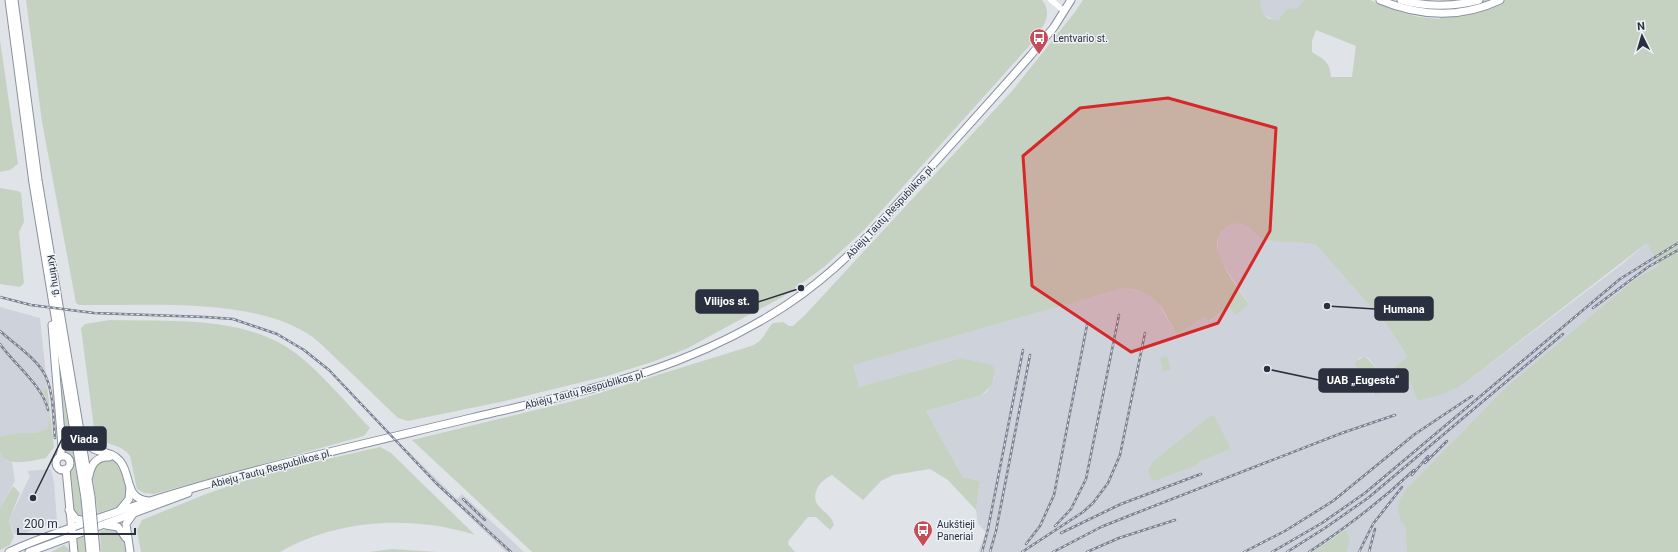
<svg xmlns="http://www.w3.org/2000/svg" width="1678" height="552" viewBox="0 0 1678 552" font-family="Roboto,sans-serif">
<rect width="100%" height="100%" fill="#e0e3e8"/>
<!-- built -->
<g fill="#ced2da" fill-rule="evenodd">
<path d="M1260,0H1304L1298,9H1287L1278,20H1274L1262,14L1260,9Z"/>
<path d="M1236,223H1242L1267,240L1308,242L1316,245L1391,330L1407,357L1383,376L1368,358L1365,356L1358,359L1369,379L1373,381L1374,386L1373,394L1391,391L1407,381L1410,382L1417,401L1462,385L1621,265L1654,237L1678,254L1634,280L1507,386L1407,488L1405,526L1407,552H1347L1350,537L1345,530L1313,552H978L986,532L978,524L976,510L980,481L963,477L926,411L979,396L987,392L995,376L961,358L859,387L852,365L1124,288L1146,292L1155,298L1177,335L1205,316L1210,321L1229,306L1249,304L1218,257V236L1224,228ZM1207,418L1231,449L1199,462L1149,467L1152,462Z"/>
<path d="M0,307L40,318L47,385L46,389L42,391L49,406L50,422L48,428L36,433H17L0,436Z"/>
<path d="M403,446L457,499L462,494L524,552H506L435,484L401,448Z"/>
<path d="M0,452L6,460L12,462L15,481L0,508Z"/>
<path d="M51,469L54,483L57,521L22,534H14L9,520L30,476L27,471Z"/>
</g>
<!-- green -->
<g fill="#c5d2c2" fill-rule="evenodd">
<path d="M26,0H1042C1055,16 1040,31 1030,45L865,229L824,267L784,296L686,349L652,362L607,376L505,401L408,421L398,418C380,401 363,384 345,367C335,358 325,347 314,338C257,296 148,306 79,305L76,303L42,122Z"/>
<path d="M1083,0H1260C1260,12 1264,20 1278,20L1287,9L1298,8L1304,0H1370L1400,12L1419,17L1440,19L1441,0H1678V552H1407L1405,526L1401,522L1398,508L1400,499L1407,488L1507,386L1634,280L1659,265L1647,243L1462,385L1446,393L1417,401L1410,382L1407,381L1391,391L1374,395L1373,381L1360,376L1355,362L1365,356L1383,376L1407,357L1391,330L1316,245C1301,240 1283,244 1268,240C1258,237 1251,227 1242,224C1237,222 1229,225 1225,228C1201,244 1238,288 1249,304L1236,315L1229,306L1209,321L1205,316L1177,335C1162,308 1158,291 1124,288L853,365L859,387L961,358L992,365L995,370C994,382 990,390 979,396L926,411L963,477L980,481L976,510L948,480L930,469L893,475L881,481L863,500L832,475C826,478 819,483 817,489C809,509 830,509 834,525L830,530L816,517H808L789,540L788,544L795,552H532L412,440L577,400L751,346C765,340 763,334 773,323L783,322L789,326H793L805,315L1012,91L1075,12ZM1316,30L1356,46L1352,77H1331C1330,61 1324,60 1312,52V41Z"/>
<path d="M0,40L18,164L10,170L0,172Z"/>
<path d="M0,188L18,191L21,193L24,222L19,232L24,283L20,287L0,284Z"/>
<path d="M110,320C170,322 243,315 294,352C319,370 348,405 370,428L364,436L154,494L144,493L137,489L130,456C121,443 105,446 95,436L81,328L85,324Z"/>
<path d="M55,347L84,518H80L73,514L69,471L72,462L70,457L65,454Z"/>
<path d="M1167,356L1171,370L1163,372L1160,358Z"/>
<path d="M47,385L54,447L46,458C34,460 5,469 0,452C0,448 0,441 0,436L17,433H36L48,428C52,416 49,402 42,391L46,389Z"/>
<path d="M1214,415L1231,449L1199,462L1195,466L1154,481L1152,480L1148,470L1152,462L1207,418Z"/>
<path d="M380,447L391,453L475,535C412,515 338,519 280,552H141L137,530L142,520L206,494L271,472Z"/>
<path d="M111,458C122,464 128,486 128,498L120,506L98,513L92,473L96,462Z"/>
<path d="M13,486L20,493L9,520L14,537L10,545L0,550V508Z"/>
<path d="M113,528L123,536L126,552H101L100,531Z"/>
<path d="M1345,530L1350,537L1347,552H1313Z"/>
<path d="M85,536L87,552H76L75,540Z"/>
<path d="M64,545L69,549L70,552H51Z"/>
<path d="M392,549L438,552H369Z"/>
</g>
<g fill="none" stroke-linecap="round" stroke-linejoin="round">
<defs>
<g id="trunk">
<path d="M9,0L33,183L85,498"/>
<path d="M14,0L38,180L91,497"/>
<path d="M1380,0C1421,17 1460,19 1500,0"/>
<path d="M1401,0C1427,7 1453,7 1479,0"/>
<path d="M52,325L62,447L60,456"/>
<path d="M83,437C94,458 108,447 120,461C132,476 124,498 148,501"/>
<circle cx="63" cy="463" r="7"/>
<path d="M66,469L74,552"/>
<path d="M89,476C91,464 97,456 109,457"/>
<path d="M69,510L76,519L87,521"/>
<path d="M120,510L129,499L130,487"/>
<path d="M106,525L118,527L126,538"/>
<path d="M9,552C39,538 71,528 102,517C223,475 347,448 471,418C585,391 685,371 785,306C840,270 878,226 921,178C958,137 995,96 1031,55L1054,27L1071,0"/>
<path d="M29,552L188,493"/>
<path d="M130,552L126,524L133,514"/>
</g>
</defs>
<!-- trunk casing -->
<use href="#trunk" stroke="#88909e" stroke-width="9"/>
<!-- secondary -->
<path stroke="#fff" stroke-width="5.5" d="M1051,0L1064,11"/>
<!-- trunk -->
<use href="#trunk" stroke="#fff" stroke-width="7"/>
<defs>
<g id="rail">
<path d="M0,297L31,305L94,313L205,317L233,319L277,334L304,350L329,370L436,483L511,552"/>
<path d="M1593,308L1648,267L1678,250"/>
<path d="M0,331C13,343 39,360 46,377C54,395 53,419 55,438"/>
<path d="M0,344C14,364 43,386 48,410"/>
<path d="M1425,463L1447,441"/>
<path d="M1412,475L1428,456"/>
<path d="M463,499L485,520"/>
<path d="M1055,526L1071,509L1086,479L1119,315"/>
<path d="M1061,533L1121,504L1201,474"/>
<path d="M1026,544L1040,526L1054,495L1087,325"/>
<path d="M982,552L988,529L1023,350"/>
<path d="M990,552L996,531L1030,355"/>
<path d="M1022,552L1083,512L1093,503L1108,483L1120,455L1145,333"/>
<path d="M1053,552L1101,527L1131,515L1342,433L1395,415"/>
<path d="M1087,552L1119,538L1175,520"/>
<path d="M1244,552L1285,531L1333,501L1415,434L1472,396"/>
<path d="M1272,552L1322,523L1365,493L1620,279L1678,243"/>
<path d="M1287,552L1325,528L1368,498L1563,334"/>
<path d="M1309,552C1347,527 1381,501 1414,470"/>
<path d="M1359,552L1373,524L1402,487"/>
<path d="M1369,552L1375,529"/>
</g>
</defs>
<!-- rail casing -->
<use href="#rail" stroke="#7a8291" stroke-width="2.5"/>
<!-- rail -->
<use href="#rail" stroke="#eff2f6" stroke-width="1" stroke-dasharray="3" stroke-linecap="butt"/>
<defs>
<g id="trunk-bridge">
<path d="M91,497L96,552"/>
<path d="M85,498L90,552"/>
</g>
</defs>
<!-- trunk-bridge casing -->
<use href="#trunk-bridge" stroke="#88909e" stroke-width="9" stroke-linecap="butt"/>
<!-- trunk-bridge -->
<use href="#trunk-bridge" stroke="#fff" stroke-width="7"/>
</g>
<!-- marked area -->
<path fill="#d62828" fill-opacity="0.2" stroke="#d62828" stroke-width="3" stroke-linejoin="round" d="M1168,98L1276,128L1270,231L1218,323L1131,352L1032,286L1023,156L1080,108Z"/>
<!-- icons -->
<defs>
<symbol id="bus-pin" viewBox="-11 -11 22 30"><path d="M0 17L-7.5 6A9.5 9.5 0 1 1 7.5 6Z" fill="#c74c57" stroke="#eff2f6"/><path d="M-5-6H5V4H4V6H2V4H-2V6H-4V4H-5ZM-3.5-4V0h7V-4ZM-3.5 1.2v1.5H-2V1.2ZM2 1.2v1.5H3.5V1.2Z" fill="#fff"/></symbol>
</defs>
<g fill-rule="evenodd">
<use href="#bus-pin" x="1028" y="27" width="22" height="30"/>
<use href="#bus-pin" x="912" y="519" width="22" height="30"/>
</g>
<g text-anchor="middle" stroke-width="3" stroke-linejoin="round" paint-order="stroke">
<!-- poi labels -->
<g font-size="10" fill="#2a303f" stroke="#eff2f6" text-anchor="start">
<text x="1053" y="42">Lentvario st.</text>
<text x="937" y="528">Aukštieji<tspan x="937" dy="12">Paneriai</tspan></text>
</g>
<!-- street labels -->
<g font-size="10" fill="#2a303f" stroke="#eff2f6">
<text transform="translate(890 211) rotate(-47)" y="4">Abiejų Tautų Respublikos pl.</text>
<text transform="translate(55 276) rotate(80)" y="4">Kirtimų g.</text>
<text transform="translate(585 389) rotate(-15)" y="4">Abiejų Tautų Respublikos pl.</text>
<text transform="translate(271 468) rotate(-15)" y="4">Abiejų Tautų Respublikos pl.</text>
</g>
</g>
<!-- callouts -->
<path fill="none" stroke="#2a303f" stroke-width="1.5" d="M801 288L758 302M1327 306L1375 309M1267 369L1319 380M33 498L62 439"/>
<g fill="#2a303f" stroke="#eff2f6" stroke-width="1.5">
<circle cx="801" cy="288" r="4"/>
<circle cx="1327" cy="306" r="4"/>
<circle cx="1267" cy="369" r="4"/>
<circle cx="33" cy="498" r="4"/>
</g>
<g fill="#2a303f" stroke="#2a303f" stroke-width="1.5">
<rect x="696" y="290" width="62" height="23" rx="4"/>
<rect x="1375" y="297" width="58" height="23" rx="4"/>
<rect x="1319" y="369" width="89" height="23" rx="4"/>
<rect x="62" y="427" width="44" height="23" rx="4"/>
</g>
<g font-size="11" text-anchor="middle" font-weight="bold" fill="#fff">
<text x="727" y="305">Vilijos st.</text>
<text x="1404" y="313">Humana</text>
<text x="1363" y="384">UAB „Eugesta“</text>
<text x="84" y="443">Viada</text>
</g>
<!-- north arrow -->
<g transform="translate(1642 36) rotate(355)" stroke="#eff2f6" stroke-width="3" paint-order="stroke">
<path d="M0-3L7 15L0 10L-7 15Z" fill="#2a303f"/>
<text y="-6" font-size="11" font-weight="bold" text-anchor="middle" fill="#2a303f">N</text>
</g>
<!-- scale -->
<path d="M18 528v6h117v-6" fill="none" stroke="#2a303f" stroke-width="2"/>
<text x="24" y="528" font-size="12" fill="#2a303f" stroke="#eff2f6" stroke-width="3" paint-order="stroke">200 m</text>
</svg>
